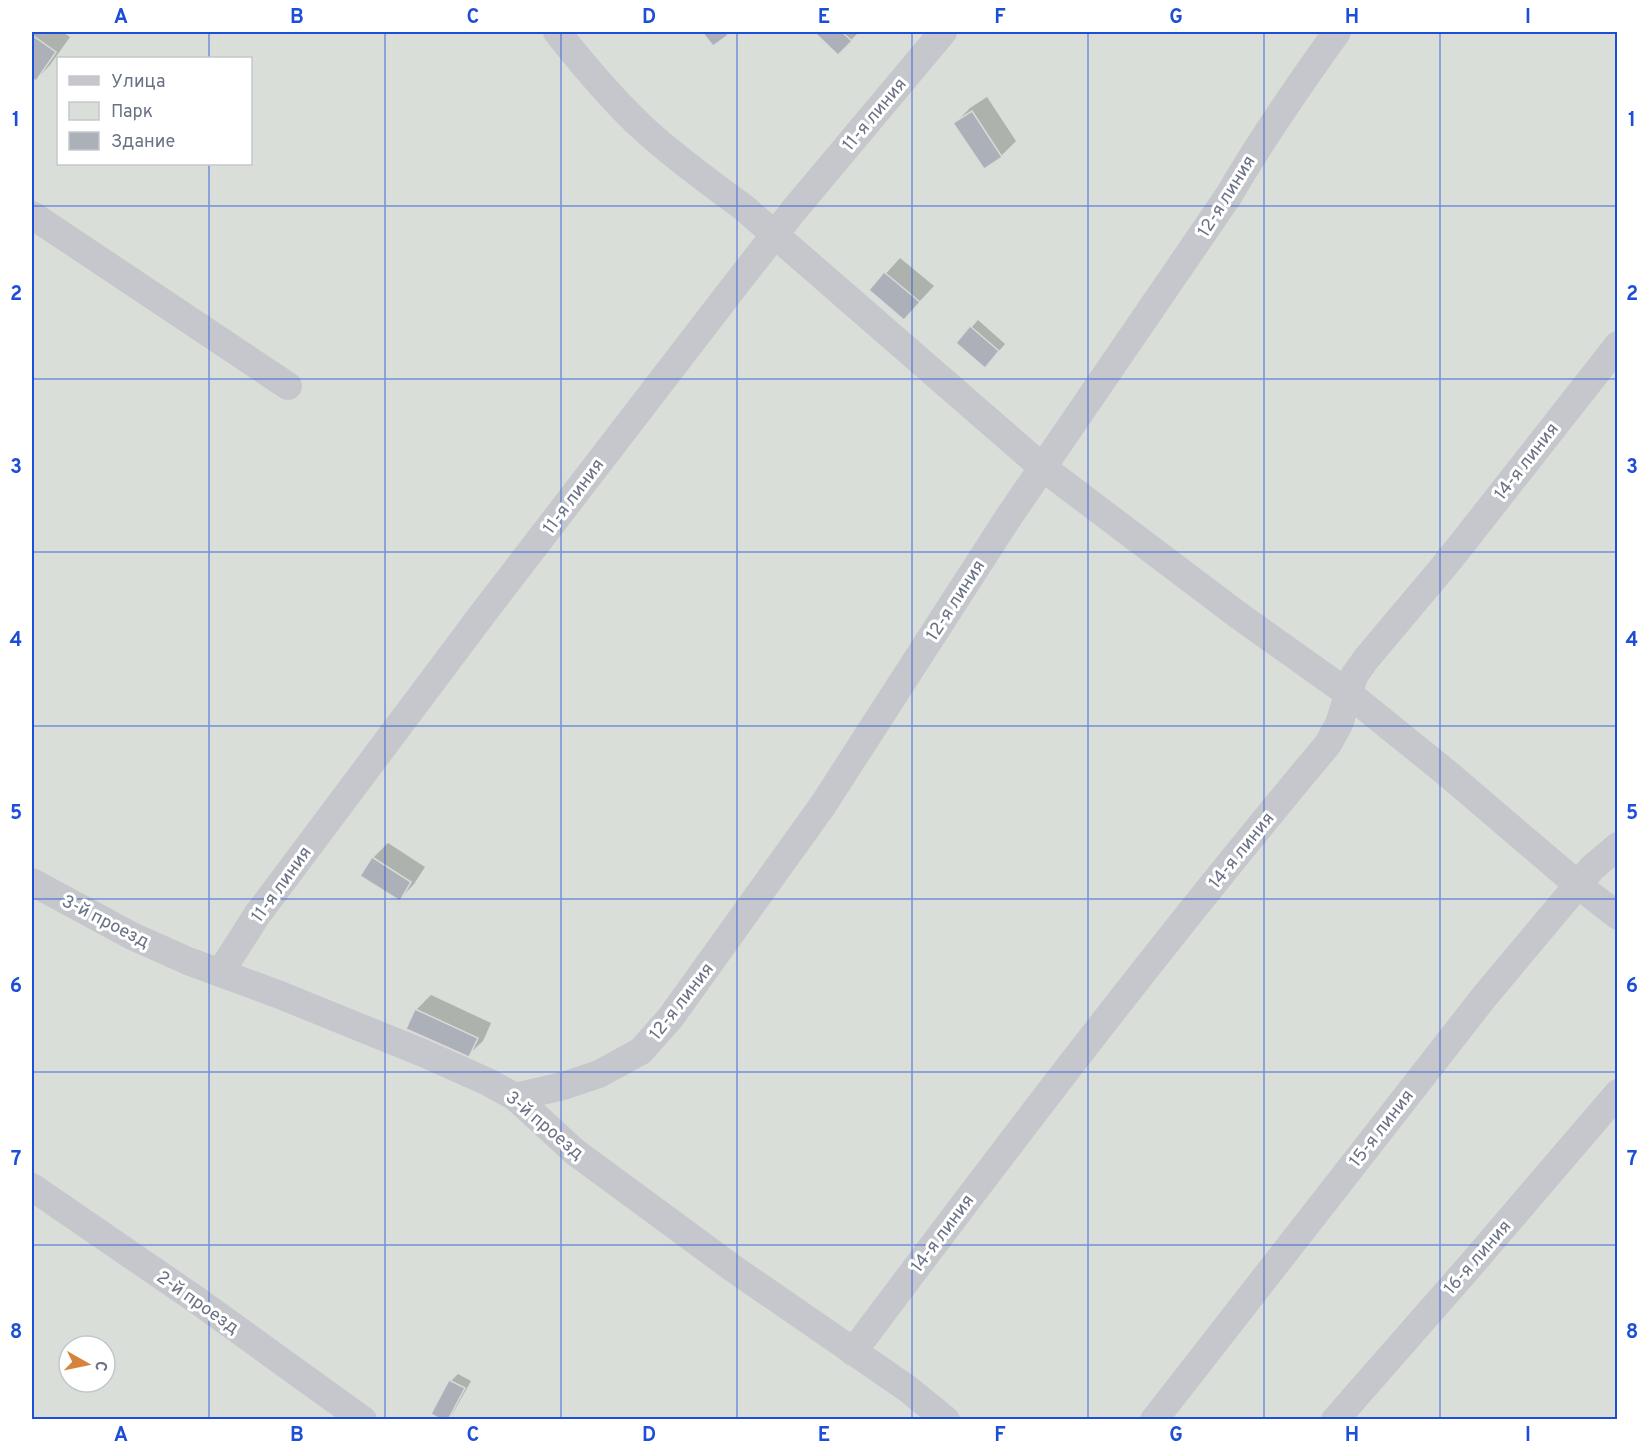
<svg xmlns="http://www.w3.org/2000/svg" width="1649" height="1451" viewBox="0 0 1649 1451" font-family="Overpass,sans-serif">
<rect width="100%" height="100%" fill="#f8f9f7"/>
<!-- green -->
<path fill="#d9dfd8" fill-rule="evenodd" d="M32,32H1617V1419H32ZM58,58H250V164H58ZM69,1346H105V1382H69Z"/>
<!-- shadow -->
<g fill="#0003">
<path d="M36,32H62L70,37L50,65L36,80L32,77V37Z"/>
<path d="M816,32H859L838,53Z"/>
<path d="M987,97L1016,141L1001,156L984,167L955,123L970,108Z"/>
<path d="M900,258L934,286L904,318L871,290Z"/>
<path d="M978,320L1005,344L992,359L958,343Z"/>
<path d="M388,843L425,867L414,884L400,899L373,858Z"/>
<path d="M431,995L491,1023L483,1041L468,1055L416,1010Z"/>
<path d="M458,1374L471,1381L453,1413L447,1420L433,1413L451,1381Z"/>
</g>
<!-- building -->
<g fill="#acb0b9" stroke="#dadad9" stroke-width="1.5">
<path d="M702,32H726L728,35L713,46Z"/>
<path d="M814,32H842L852,41L838,55Z"/>
<path d="M32,35L56,52L36,81L32,78Z"/>
<path d="M972,111L1002,157L984,169L953,123Z"/>
<path d="M884,272L920,302L904,320L869,290Z"/>
<path d="M970,326L999,351L985,368L956,343Z"/>
<path d="M372,857L411,882L400,901L360,876Z"/>
<path d="M415,1009L478,1038L469,1057L406,1029Z"/>
<path d="M449,1380L465,1388L448,1420H442L431,1414Z"/>
</g>
<g fill="none" stroke-linecap="round" stroke-linejoin="round">
<!-- minor -->
<g stroke="#c5c7cc" stroke-width="28">
<path d="M557,32C584,66 613,101 646,131C676,158 710,183 743,207L1042,467L1238,615L1349,694L1448,774L1578,885L1618,916"/>
<path d="M32,215L288,386"/>
<path d="M32,882L132,936L188,961L280,995L423,1053L488,1082L515,1097L575,1152L734,1269L908,1389L946,1420"/>
<path d="M220,973L257,915L484,612L733,288L794,210L943,32"/>
<path d="M515,1097L563,1086L599,1074L641,1051L671,1017L823,805L1008,518L1229,195C1262,138 1299,85 1337,32"/>
<path d="M32,1187L198,1301L363,1420"/>
<path d="M853,1352C1007,1146 1163,941 1328,744L1339,724L1354,676L1366,659L1450,559L1618,345"/>
<path d="M1154,1420L1484,997L1592,868L1618,846"/>
<path d="M1335,1420L1470,1266L1618,1093"/>
</g>
</g>
<!-- grid -->
<path fill="none" stroke="#1d4ed8" stroke-width="1.5" stroke-opacity="0.55" d="M209,32V58M385,32V1420M561,32V1420M737,32V1420M912,32V1420M1088,32V1420M1264,32V1420M1440,32V1420M209,164V1420M32,206H1618M32,379H1618M32,552H1618M32,726H1618M32,899H1618M32,1072H1618M32,1245H1618"/>
<g text-anchor="middle" stroke-width="6" stroke-linejoin="round" paint-order="stroke">
<!-- street labels -->
<g font-size="18" fill="#6a7385" stroke="#fff">
<text transform="translate(874 114) rotate(-50)" y="6">11-я линия</text>
<text transform="translate(1226 196) rotate(-58)" y="6">12-я линия</text>
<text transform="translate(1526 461) rotate(-52)" y="6">14-я линия</text>
<text transform="translate(573 496) rotate(-53)" y="6">11-я линия</text>
<text transform="translate(955 600) rotate(-57)" y="6">12-я линия</text>
<text transform="translate(1241 850) rotate(-51)" y="6">14-я линия</text>
<text transform="translate(281 884) rotate(-54)" y="6">11-я линия</text>
<text transform="translate(106 921) rotate(27)" y="6">3-й проезд</text>
<text transform="translate(681 1001) rotate(-52)" y="6">12-я линия</text>
<text transform="translate(545 1125) rotate(40)" y="6">3-й проезд</text>
<text transform="translate(1381 1128) rotate(-52)" y="6">15-я линия</text>
<text transform="translate(942 1233) rotate(-53)" y="6">14-я линия</text>
<text transform="translate(1477 1257) rotate(-49)" y="6">16-я линия</text>
<text transform="translate(198 1302) rotate(35)" y="6">2-й проезд</text>
</g>
</g>
<!-- border -->
<rect width="1649" height="1451" fill="none" stroke="#ffffff" stroke-width="66"/>
<!-- legend -->
<rect x="57" y="57" width="195" height="108" fill="#ffffff" stroke="#c3c7ce" stroke-width="1.5"/>
<rect x="69" y="76" width="30" height="9" fill="#c5c7cc" stroke="#c3c7ce" stroke-width="1.5"/>
<text x="111" y="87" font-size="18" fill="#6a7385">Улица</text>
<rect x="69" y="102" width="30" height="18" fill="#d9dfd8" stroke="#c3c7ce" stroke-width="1.5"/>
<text x="111" y="117" font-size="18" fill="#6a7385">Парк</text>
<rect x="69" y="132" width="30" height="18" fill="#acb0b9" stroke="#c3c7ce" stroke-width="1.5"/>
<text x="111" y="147" font-size="18" fill="#6a7385">Здание</text>
<!-- north arrow -->
<g transform="translate(87 1364) rotate(99)"><circle r="28" fill="#ffffff" stroke="#c3c7ce" stroke-width="1.5"/>
<path d="M0-4.5L10 22L0 15L-10 22Z" fill="#d4843b"/>
<text y="-9" font-size="16" font-weight="bold" text-anchor="middle" fill="#6a7385">С</text>
</g>
<rect x="33" y="33" width="1583" height="1385" fill="none" stroke="#1d4ed8" stroke-width="2"/>
<g font-size="20" text-anchor="middle" font-weight="bold" fill="#1d4ed8">
<text x="121" y="23">A</text>
<text x="297" y="23">B</text>
<text x="473" y="23">C</text>
<text x="649" y="23">D</text>
<text x="824" y="23">E</text>
<text x="1000" y="23">F</text>
<text x="1176" y="23">G</text>
<text x="1352" y="23">H</text>
<text x="1528" y="23">I</text>
<text x="16" y="126">1</text>
<text x="1632" y="126">1</text>
<text x="16" y="300">2</text>
<text x="1632" y="300">2</text>
<text x="16" y="473">3</text>
<text x="1632" y="473">3</text>
<text x="16" y="646">4</text>
<text x="1632" y="646">4</text>
<text x="16" y="819">5</text>
<text x="1632" y="819">5</text>
<text x="16" y="992">6</text>
<text x="1632" y="992">6</text>
<text x="16" y="1165">7</text>
<text x="1632" y="1165">7</text>
<text x="16" y="1338">8</text>
<text x="1632" y="1338">8</text>
<text x="121" y="1441">A</text>
<text x="297" y="1441">B</text>
<text x="473" y="1441">C</text>
<text x="649" y="1441">D</text>
<text x="824" y="1441">E</text>
<text x="1000" y="1441">F</text>
<text x="1176" y="1441">G</text>
<text x="1352" y="1441">H</text>
<text x="1528" y="1441">I</text>
</g>
</svg>
